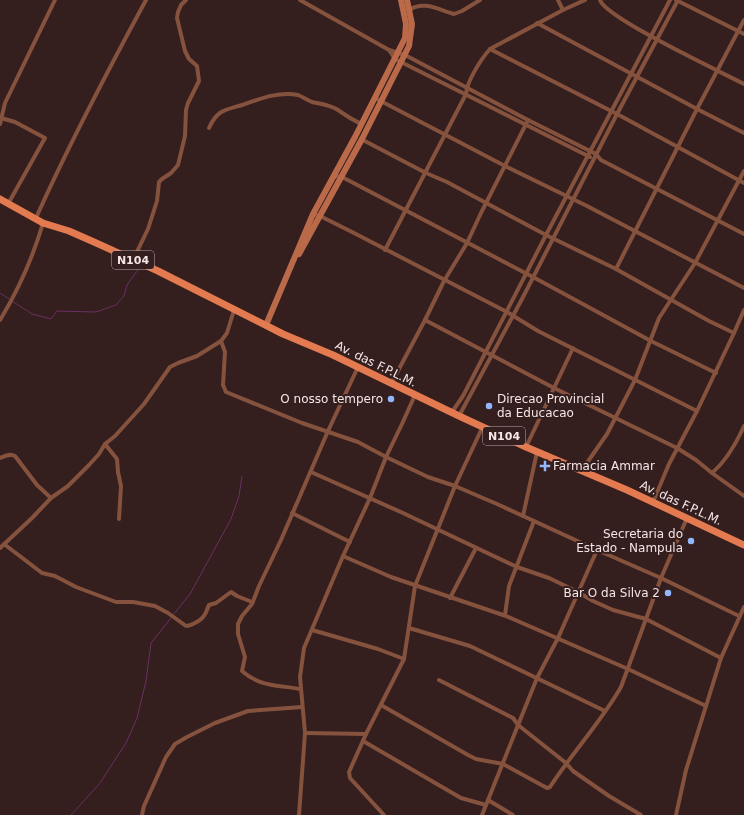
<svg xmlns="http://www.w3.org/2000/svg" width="744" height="815" viewBox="0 0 744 815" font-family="'DejaVu Sans',sans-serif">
<rect width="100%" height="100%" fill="#341e1e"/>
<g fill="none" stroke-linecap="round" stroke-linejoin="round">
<!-- stream -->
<g stroke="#6a3062" stroke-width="1">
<path d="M0,293L9,299"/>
<path d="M12,301L32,314L51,319L57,311L96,312L116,305L124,296L127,285L140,267"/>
<path d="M173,615L190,594L231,519L239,496L242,476"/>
<path d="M71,815L100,783L126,743L137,718L146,681L151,643L171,618"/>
</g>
<!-- street -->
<g stroke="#85523e" stroke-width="4">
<path d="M300,0L389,50L405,55L528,120L596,154L601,160L744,234"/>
<path d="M558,0L563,10"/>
<path d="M600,0C606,18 721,72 744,84"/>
<path d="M676,0L744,34"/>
<path d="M409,10C424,0 439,10 454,14L462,11L480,0"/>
<path d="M537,23L697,109L744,133"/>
<path d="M490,49L617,114L744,183"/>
<path d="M389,50L395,59L590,157"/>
<path d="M375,98L505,166L587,206L744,288"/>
<path d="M1,118L15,122L45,138L8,204"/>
<path d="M0,124L5,103L55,0"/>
<path d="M209,128C217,110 225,110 242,105C259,99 280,91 298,95C303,97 307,100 312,102C321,104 330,105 338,110C347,116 352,120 362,124"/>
<path d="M361,139L426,173L447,182L546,235L616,269L709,321L734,333"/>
<path d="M334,176L342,177L533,277L651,341L716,373"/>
<path d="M313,214L320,216L354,233L507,312L538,331L697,411"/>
<path d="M36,218C69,144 107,72 146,0"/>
<path d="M385,250L466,94C467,81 481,59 490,49L563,10L585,0"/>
<path d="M133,260L148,229L157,201L159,182L162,179L171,173L178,165L185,136L186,110L188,103L199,81L197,66L189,59L185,51L177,18L178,12L181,5L186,0"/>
<path d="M616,269L697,109L744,20"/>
<path d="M0,320C19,289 33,257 43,223"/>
<path d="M425,320L554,388L677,448L696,460L712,473C727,460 736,444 744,426"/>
<path d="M221,341L225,352L223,385L226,392L302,423L358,442L386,457L428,477L455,486L497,504L597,550L661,578L739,616"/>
<path d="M391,384L425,320L444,281L467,243L481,213L528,120"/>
<path d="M452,412L463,396L546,235L670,0"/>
<path d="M459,416L522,299L617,114L678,0"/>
<path d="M105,444L117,459L118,472L121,486L119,519"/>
<path d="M526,447L573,348"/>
<path d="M0,458C5,456 10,453 15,456L37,485L51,498"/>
<path d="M582,470L607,434L635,380L659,318L695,263L744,171"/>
<path d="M311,472L403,513L517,567L549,578L578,592L593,601L613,610L646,619L721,658"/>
<path d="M712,473L744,496"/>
<path d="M653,502L669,464L697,411L734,333L744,310"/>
<path d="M292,513L350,542"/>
<path d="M523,516L537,452"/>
<path d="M4,544L42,573L55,576L76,587L116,602H133L155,606L168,613L186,626C190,626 200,621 203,617C206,614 207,609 209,605L216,603L231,592L237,596L252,602"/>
<path d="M0,548L32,518L51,498L68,486L89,465L99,454L105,444L115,436L144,404L170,367L178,363L197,356L221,341L227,333L234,310"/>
<path d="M343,556L391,577L506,616L628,669L706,706"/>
<path d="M450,598L476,548"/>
<path d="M505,615L509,586L534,521"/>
<path d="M409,628L470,646L605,711"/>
<path d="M312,630L378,649L404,659"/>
<path d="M439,680L513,718L518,725L566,763L573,771L609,796L641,815"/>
<path d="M300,689C278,685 260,687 242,671L245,657L238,634V624L242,616L252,604L259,586L281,540L328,431L358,367"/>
<path d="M381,705L468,755L476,759L503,764L547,788L550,787C572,753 601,722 621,687L661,578L687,518"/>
<path d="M305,733L366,734"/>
<path d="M363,741L461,798L486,805"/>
<path d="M488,800L513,815"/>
<path d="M142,815L144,806L166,757L175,744L187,737L215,723L248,711L302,707"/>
<path d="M299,815L305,733L300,677L304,648L343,556L370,498L386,457L402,424L415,395"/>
<path d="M384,815L350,778L349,772L366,734L404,659L415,586L455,486L483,426"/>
<path d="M482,815L537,678L558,638L597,550"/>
<path d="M676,815L686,770L721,658L744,607"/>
</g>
<!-- secondary -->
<g stroke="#ba6949" stroke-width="6">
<path d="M299,254L362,139L409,46L412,24L407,0"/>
<path d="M266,325L313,214L355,137L405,38L406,24L401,0"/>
</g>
<!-- primary -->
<path stroke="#e47b50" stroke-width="7" d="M0,199L43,223L69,231L94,242L158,271L283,334L333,355L459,416L526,447L627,490L744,545"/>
</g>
<!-- markers -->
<g fill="#93b7fd" stroke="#341e1e" stroke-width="1.5">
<circle cx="391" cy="399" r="4"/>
<circle cx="489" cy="406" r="4"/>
<path d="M543 460h4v4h4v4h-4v4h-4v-4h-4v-4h4z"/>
<circle cx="691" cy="541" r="4"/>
<circle cx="668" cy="593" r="4"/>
</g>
<g text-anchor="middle" stroke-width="4" stroke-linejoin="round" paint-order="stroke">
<!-- shield labels -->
<g fill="#341e1e" stroke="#bba9a9" stroke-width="1">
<rect x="112" y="251" width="42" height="18" rx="3"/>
<rect x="483" y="427" width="42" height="18" rx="3"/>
</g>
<g font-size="11" font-weight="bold" fill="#f5e5e4">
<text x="133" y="264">N104</text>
<text x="504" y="440">N104</text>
</g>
<!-- street labels -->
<g font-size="12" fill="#f5e5e4" stroke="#341e1e">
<text transform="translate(376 364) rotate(26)" y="4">Av. das F.P.L.M.</text>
<text transform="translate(681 503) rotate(25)" y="4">Av. das F.P.L.M.</text>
</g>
<!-- poi labels -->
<g font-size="12" fill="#f5e5e4" stroke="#341e1e" text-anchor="end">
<text x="383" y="403">O nosso tempero</text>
<text x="497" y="403" text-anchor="start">Direcao Provincial<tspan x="497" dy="14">da Educacao</tspan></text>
<text x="553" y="470" text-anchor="start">Farmacia Ammar</text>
<text x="683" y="538">Secretaria do<tspan x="683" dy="14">Estado - Nampula</tspan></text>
<text x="660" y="597">Bar O da Silva 2</text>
</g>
</g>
</svg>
